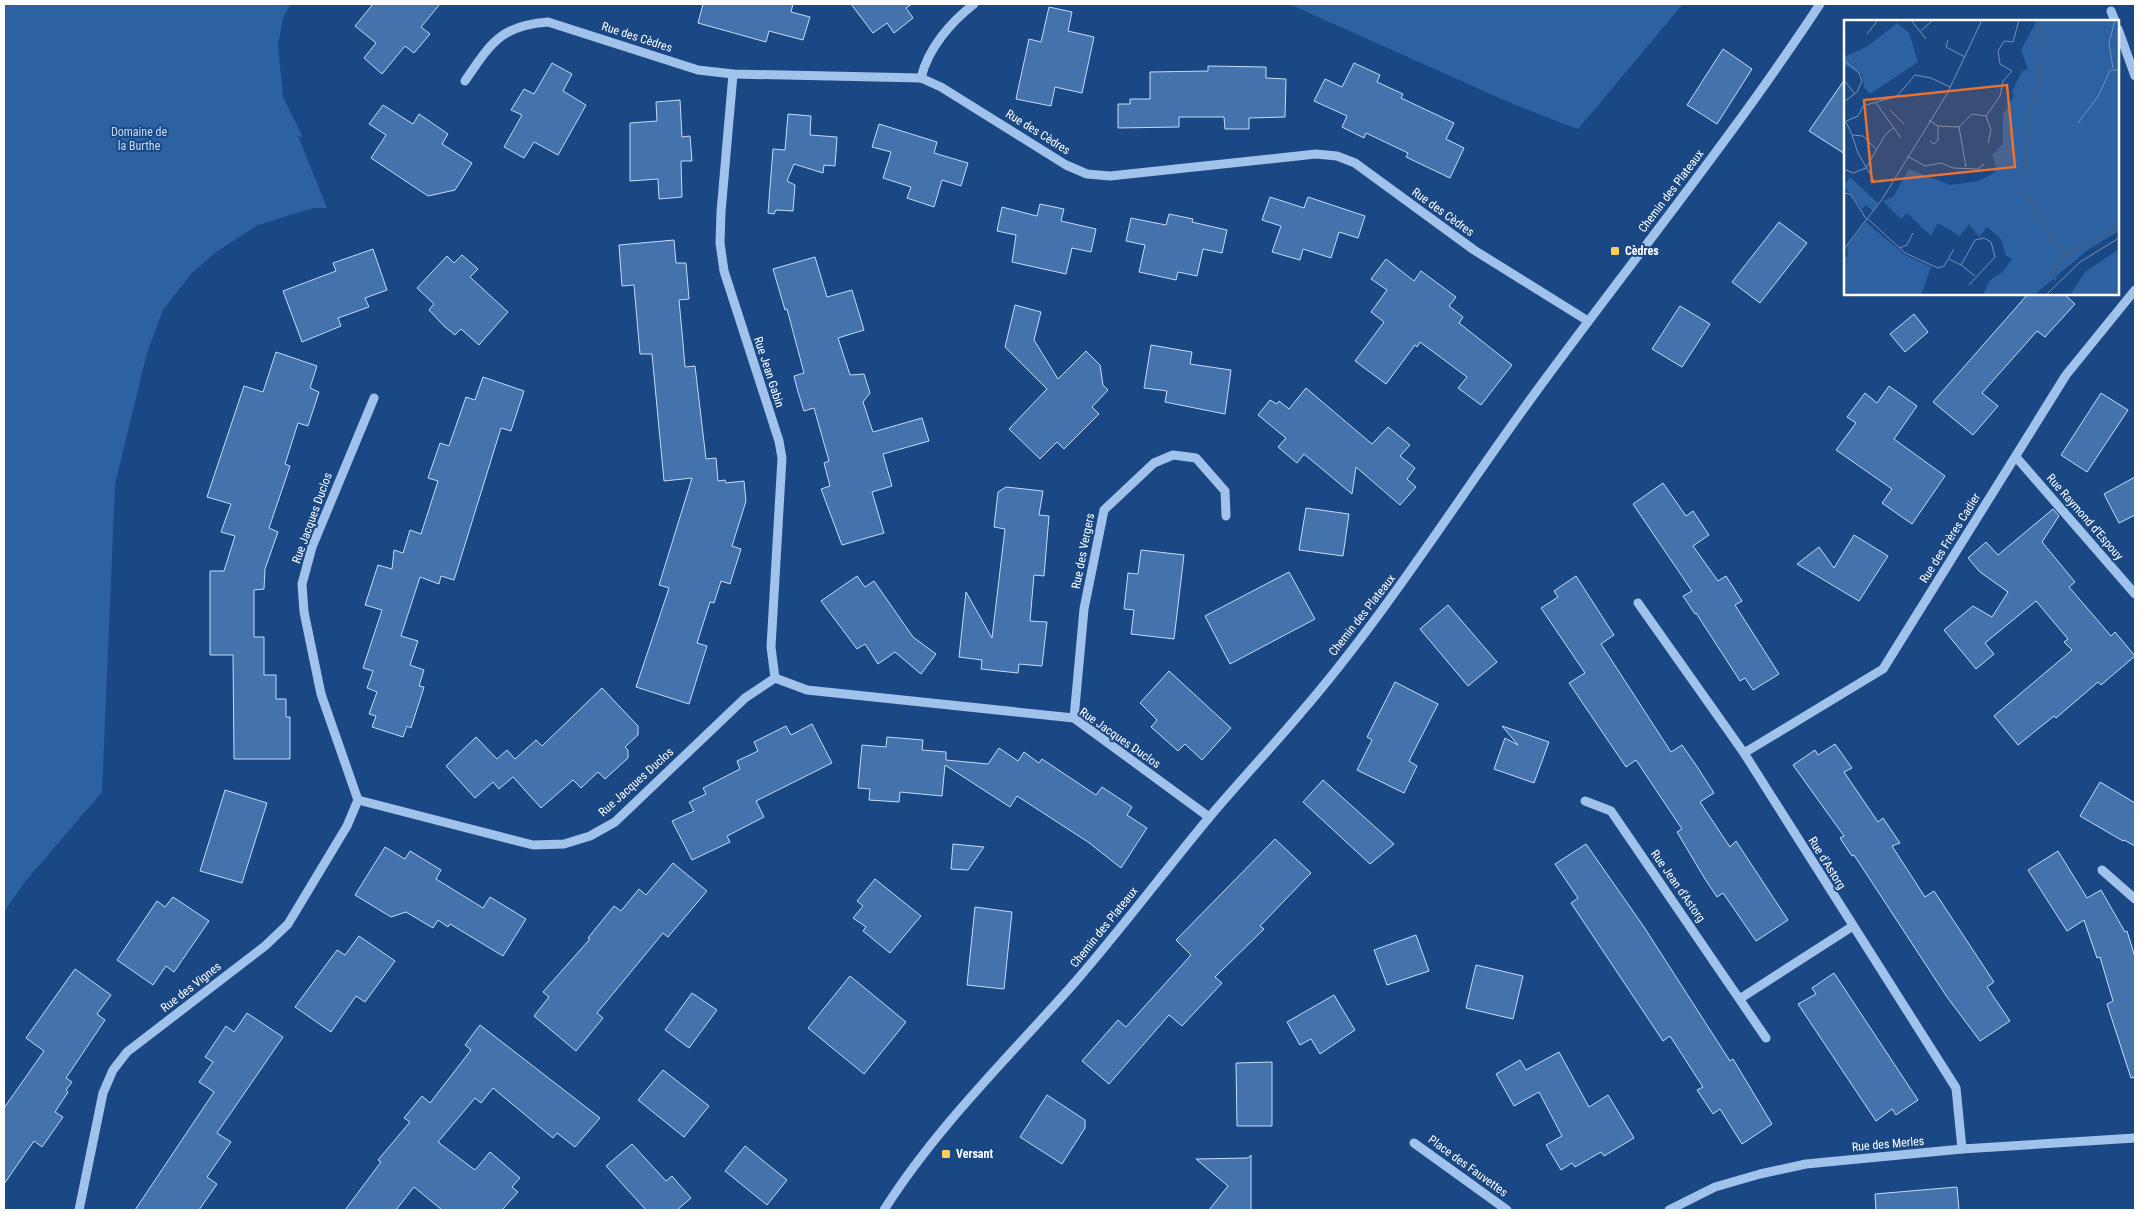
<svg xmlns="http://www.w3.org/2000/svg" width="2139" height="1214" viewBox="0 0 2139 1214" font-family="'Roboto Condensed',sans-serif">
<rect width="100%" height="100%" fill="#1a4884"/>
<!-- green -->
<g fill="#2d62a2">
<path d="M4,4H291L283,18L278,45L283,97L303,137L298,136L327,208H313L258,225L216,252L191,274L163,310L147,353L115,484L102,792L23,884L4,912Z"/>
<path d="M1289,4H1683L1578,129L1513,104Z"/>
</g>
<!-- building -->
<g fill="#4372ad" stroke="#c5dcf8">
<path d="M373,4H440L421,27L430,34L414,53L405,46L382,74L364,58L376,43L355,26Z"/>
<path d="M703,4H793L791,12L810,17L803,40L769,31L766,42L698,23Z"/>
<path d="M851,4H912L906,8L913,18L894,33L887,23L873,33Z"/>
<path d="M1049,7L1072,12L1068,31L1094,37L1082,93L1055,87L1051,106L1016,99L1029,39L1041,42Z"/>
<path d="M1723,49L1752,69L1717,124L1687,105Z"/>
<path d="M552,63L572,74L563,91L586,105L558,155L534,142L524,158L504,147L522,115L511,110L524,89L534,94Z"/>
<path d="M1354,63L1380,75L1377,82L1403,94L1401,98L1454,123L1446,139L1464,148L1450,178L1406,157L1408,153L1366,133L1364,138L1342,127L1347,116L1314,101L1325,79L1342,87Z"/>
<path d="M1208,66L1266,67V78L1286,79L1285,117L1249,118V129H1225L1224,117H1179V127L1118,128V104H1130V99H1150V72L1208,71Z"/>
<path d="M1845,79V154L1809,131Z"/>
<path d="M680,100L682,137L690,136L692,161H681L682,197L659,199L658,179L630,181V123L657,121L656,102Z"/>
<path d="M383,105L413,124L419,114L448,134L442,144L472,163L455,190L428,196L371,158L386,135L369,124Z"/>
<path d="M788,114L811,116L810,135L837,137L835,166L824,165L823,173L794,164L787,181L795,185L793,211L776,210L774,214L768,213L773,149L785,150Z"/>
<path d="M879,124L937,142L934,153L968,163L961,186L942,180L934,207L907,198L911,187L883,178L891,152L872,147Z"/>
<path d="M1270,197L1304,208L1308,197L1365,216L1358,238L1339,232L1331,258L1303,249L1300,260L1272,252L1281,226L1262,220Z"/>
<path d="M1040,204L1064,209L1061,221L1096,229L1091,252L1072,248L1066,274L1012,262L1016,235L997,231L1002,207L1037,216Z"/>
<path d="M1169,214L1193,219L1192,222L1227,230L1222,253L1203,249L1197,276L1178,272L1176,280L1139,272L1145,245L1126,241L1131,218L1166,225Z"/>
<path d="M1779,222L1807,243L1760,303L1732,282Z"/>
<path d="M674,240L676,263H686L689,299L679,300L683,343L685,367L695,366L706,459L716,458L718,481L725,480L726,483L744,481L746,501L732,546L741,549L730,584L721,581L714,603L710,602L697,643L707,646L689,704L636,687L669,588L659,585L692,478L664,481L652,354H640L634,285L622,286L619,245Z"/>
<path d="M373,249L387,290L365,298L369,307L338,318L341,326L302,342L283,291L336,271L333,263Z"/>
<path d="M462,255L478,269L470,277L508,312L479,345L461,329L455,335L444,326L429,310L434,304L417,288L447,256L454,263Z"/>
<path d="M815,257L827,297L852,290L864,330L838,338L850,375L864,374L870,393L863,402L873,432L922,418L929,441L883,454L892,486L872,492L884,533L842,545L821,489L830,486L824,463L829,461L814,408L804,411L798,392L794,376L804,373L787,309L785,310L773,269Z"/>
<path d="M1386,259L1414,281L1421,271L1456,297L1449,306L1463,317L1459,323L1512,365L1481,405L1458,388L1467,377L1420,342L1417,347L1415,345L1386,384L1355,361L1384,322L1371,312L1387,290L1371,279Z"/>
<path d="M2028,294H2064L2075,304L2045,337L2037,331L1982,393L1998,406L1973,435L1933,402Z"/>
<path d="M1015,305L1041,312L1034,340L1058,379L1086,351L1100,365L1103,385L1108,390L1092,407L1099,414L1064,449L1057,442L1040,459L1009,429L1047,389L1005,347Z"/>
<path d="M1680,306L1710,324L1682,367L1652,349Z"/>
<path d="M1914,314L1928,332L1905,352L1890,334Z"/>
<path d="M1151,345L1192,352L1190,364L1231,370L1225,414L1165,402L1167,391L1144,388Z"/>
<path d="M276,352L317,366L310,388L319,392L308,426L298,423L285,464L290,466L269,528L278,532L265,569L264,589L254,590V637H264V675H276V699H286V717H290V759H234L233,655H210V571H224L235,536L221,532L231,504L207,497L244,386L263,392Z"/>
<path d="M483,377L524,391L511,431L501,428L454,580L441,576L439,584L420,577L401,636L418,641L410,665L424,670L419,686L424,687L411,728L407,726L403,737L372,727L376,716L369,714L377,692L367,688L373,671L363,668L382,610L365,605L378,565L392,569L394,550L403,553L410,530L421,534L438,481L428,478L440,443L449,446L466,397L475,400Z"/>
<path d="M1889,386L1917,406L1894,439L1945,476L1912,524L1882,503L1892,489L1836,450L1856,423L1847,417L1865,393L1877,403Z"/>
<path d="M1306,388L1372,444L1388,427L1410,445L1400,456L1415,468L1407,479L1416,487L1400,505L1356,467L1352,494L1304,454L1297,463L1278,447L1286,438L1258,415L1270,400L1277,404L1279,401L1289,409Z"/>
<path d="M2101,393L2128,410L2087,472L2061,455Z"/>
<path d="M2135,477V515L2119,523L2104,494Z"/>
<path d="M1663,483L1686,516L1693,511L1709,535L1693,546L1718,581L1726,576L1742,601L1735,605L1779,674L1753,690L1745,678L1740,681L1696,613L1695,614L1683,596L1692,591L1633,504Z"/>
<path d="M1006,487L1043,491L1039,515L1049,516L1044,576L1034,575L1030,621L1047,622L1042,666L1019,664L1018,673L981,669L982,660L959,657L966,592L992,638L1005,529L994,527L998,492Z"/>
<path d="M1306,508L1349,514L1343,556L1299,550Z"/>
<path d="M2053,509L2059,516L2042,542L2075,582L2069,587L2111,636L2115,632L2135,656L2101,685L2098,682L2056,718L2054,716L2018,745L1994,716L2072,650L2064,642L2068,639L2036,601L1985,643L1994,654L1976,669L1944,630L1973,606L1992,617L2008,592L1980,572L1968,558L1986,542L1998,555Z"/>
<path d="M1854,535L1888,556L1859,601L1797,564L1819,547L1834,568Z"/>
<path d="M1141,550L1184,555L1174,639L1131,634L1134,610L1124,609L1128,573L1138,574Z"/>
<path d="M1289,572L1315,619L1230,664L1205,616Z"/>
<path d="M857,576L865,587L874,581L913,637L936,654L921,674L895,652L878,664L865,644L857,649L821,601Z"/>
<path d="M1576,576L1614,635L1601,644L1671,752L1682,745L1698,768L1714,793L1700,802L1730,847L1736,841L1788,920L1756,941L1723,893L1717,897L1705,879L1677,832L1682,829L1636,760L1626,767L1569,683L1585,673L1541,608L1558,597L1554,591Z"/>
<path d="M1448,605L1497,662L1468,686L1420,629Z"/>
<path d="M1169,671L1231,728L1202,760L1185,744L1178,751L1151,727L1157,720L1140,703Z"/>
<path d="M1395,682L1438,704L1409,761L1417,766L1404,793L1357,770L1372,740L1367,737Z"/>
<path d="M602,688L638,726V735L625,747L628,750V758L605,779L598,772L581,788L573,780L541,808L513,777L499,789L493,782L475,798L446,766L476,737L497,759L507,750L515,759L536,740L542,746Z"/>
<path d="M812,724L832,763L756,801L764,817L727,836L730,842L692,860L672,821L694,811L689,802L706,794L703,788L740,769L737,761L758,751L754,742L786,726L791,735Z"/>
<path d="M1502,726L1549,742L1534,783L1494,769L1505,738L1518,745Z"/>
<path d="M887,737L923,740L922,750L946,752V760L988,764L999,748L1018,761L1024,752L1039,763L1042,759L1096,795L1102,787L1132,807L1127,815L1147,828L1121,868L1088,842L1017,796L1010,807L945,765L942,796L900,792L899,802L869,800L870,789L858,788L862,745L886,747Z"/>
<path d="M1835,744L1852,768L1844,772L1878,822L1883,818L1900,843L1892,846L1925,897L1934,891L1994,982L1987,987L2010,1021L1980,1041L1947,997L1854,855L1852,856L1840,838L1844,836L1793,765L1815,750L1818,755Z"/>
<path d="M1323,780L1394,844L1370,864L1303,802Z"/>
<path d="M2100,782L2135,803V846L2124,840L2123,841L2080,816Z"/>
<path d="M225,790L267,803L242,883L200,871Z"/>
<path d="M1275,839L1311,873L1260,926L1264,929L1215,977L1222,983L1182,1026L1169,1015L1109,1084L1082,1061L1118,1020L1126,1027L1191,955L1176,940Z"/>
<path d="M953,844L984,847L968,870L951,869Z"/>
<path d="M1586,844L1644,927L1730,1061L1733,1059L1772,1124L1742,1144L1720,1109L1713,1114L1697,1090L1703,1087L1670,1036L1663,1041L1571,903L1578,898L1555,864Z"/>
<path d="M385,847L405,859L410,851L441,870L436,879L483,908L490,897L526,919L503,956L450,924L448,927L438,920L433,928L406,912L391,917L355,895Z"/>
<path d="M2058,851L2087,898L2101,890L2125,932L2127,931L2135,957V1077L2131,1078L2107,1004L2113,1001L2100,957L2097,958L2084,920L2067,931L2028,870Z"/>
<path d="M673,863L707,891L668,937L663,933L597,1013L603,1018L576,1051L534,1016L549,997L543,992L590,939L588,938L614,906L621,911L639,889L646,895Z"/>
<path d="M875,879L921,916L890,953L863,931L866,927L853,918L863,906L857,901Z"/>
<path d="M173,897L209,921L174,972L166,966L153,985L117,960L157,901L165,907Z"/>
<path d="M975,907L1012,912L1004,989L967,985Z"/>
<path d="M1416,935L1429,971L1387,985L1374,950Z"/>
<path d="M359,936L395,961L365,1002L356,996L331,1032L295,1007L337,950L345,955Z"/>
<path d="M1476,965L1523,976L1513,1019L1466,1008Z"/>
<path d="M75,969L111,995L97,1014L105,1020L66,1078L72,1082L66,1090L68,1092L55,1112L63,1117L42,1147L34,1141L4,1184V1108L44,1051L26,1038Z"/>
<path d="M1834,973L1918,1100L1896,1115L1892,1109L1876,1121L1798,1004L1816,994L1812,988Z"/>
<path d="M850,976L906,1022L864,1074L808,1028Z"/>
<path d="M692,993L717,1010L689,1048L665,1030Z"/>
<path d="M1334,995L1355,1030L1320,1054L1311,1039L1300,1045L1287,1022Z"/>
<path d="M247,1013L283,1037L217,1133L231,1142L207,1177L217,1184L199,1210H135L214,1092L199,1082L213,1062L205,1057L226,1026L234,1032Z"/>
<path d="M480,1025L600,1118L575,1147L557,1133L553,1138L493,1088L481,1103L475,1098L438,1142L475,1170L490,1152L520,1178L512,1187L518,1192L502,1210H442L414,1187L396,1210H345L381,1162L378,1160L410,1122L404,1118L422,1096L430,1103L471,1050L465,1045Z"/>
<path d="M1559,1052L1589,1107L1608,1095L1634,1138L1604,1156L1601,1152L1575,1167L1572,1163L1561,1170L1546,1145L1562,1136L1539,1092L1514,1106L1496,1074L1520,1060L1526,1070Z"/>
<path d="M1272,1062V1126H1237L1236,1063Z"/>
<path d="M663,1070L709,1106L684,1137L638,1100Z"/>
<path d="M1047,1095L1085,1120V1128L1062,1164L1020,1137Z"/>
<path d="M632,1144L666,1181L672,1176L691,1198L677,1210H646L606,1166Z"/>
<path d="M745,1146L787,1180L767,1205L725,1171Z"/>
<path d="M1251,1155V1210H1209L1228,1186L1196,1159L1248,1158Z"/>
<path d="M1957,1187L1959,1210H1876L1875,1194Z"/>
</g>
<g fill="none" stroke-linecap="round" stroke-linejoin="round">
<!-- minor -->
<g stroke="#a0c2eb" stroke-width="9">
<path d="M2111,11L2115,21"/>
<path d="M2118,29L2135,76"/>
<path d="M733,74L721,212L720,243L724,271L779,441L782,458L771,647L775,678"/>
<path d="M921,78C928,48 951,22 974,4"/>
<path d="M465,81C490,44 501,25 548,22L698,70L733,74L921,78L941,87L1066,165L1087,174L1110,176L1316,154L1337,156L1355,163L1474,250L1588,321"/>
<path d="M374,398L312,547L302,584L304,612L321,694L358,800L533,845L564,844L590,836L615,822L745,698L775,678L807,690L1074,718L1209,817"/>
<path d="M2016,457L2135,594"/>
<path d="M1638,603L1744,753L1956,1088L1962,1149"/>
<path d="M1074,718L1084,609L1104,510L1154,463L1173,455L1196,458L1225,491L1226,516"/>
<path d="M1744,753L1883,669L2066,375L2135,290"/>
<path d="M1585,801L1611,811L1766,1038"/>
<path d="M2102,870L2135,899"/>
<path d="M1741,998L1853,926"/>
<path d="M1414,1143L1507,1210"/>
<path d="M79,1210L103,1093L113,1070L127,1052L265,946L288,924L347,826L358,800"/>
<path d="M884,1210C937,1126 1011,1055 1076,981C1123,927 1166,869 1212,814C1240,781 1270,749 1298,716C1384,617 1453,506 1530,400C1626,268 1730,141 1820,4"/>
<path d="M1669,1210L1715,1187L1760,1174L1806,1164L1962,1149L2135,1138"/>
</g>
</g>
<!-- markers -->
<g fill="#fece5b" stroke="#1a4884" stroke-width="2">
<rect x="1610" y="246" width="10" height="10" rx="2.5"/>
<rect x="941" y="1149" width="10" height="10" rx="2.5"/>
</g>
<g text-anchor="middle" stroke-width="4" stroke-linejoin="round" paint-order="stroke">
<!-- street labels -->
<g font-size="12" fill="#fff" stroke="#1a4884">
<text transform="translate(637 37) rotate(18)" y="4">Rue des Cèdres</text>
<text transform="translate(1038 132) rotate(32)" y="4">Rue des Cèdres</text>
<text transform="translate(1671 191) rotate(-53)" y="4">Chemin des Plateaux</text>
<text transform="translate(1443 212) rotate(36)" y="4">Rue des Cèdres</text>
<text transform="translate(769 372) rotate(72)" y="4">Rue Jean Gabin</text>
<text transform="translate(2085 517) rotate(49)" y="4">Rue Raymond d'Espouy</text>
<text transform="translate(312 518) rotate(-70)" y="4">Rue Jacques Duclos</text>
<text transform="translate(1950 538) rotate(-58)" y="4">Rue des Frères Cadier</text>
<text transform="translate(1083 551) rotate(-79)" y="4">Rue des Vergers</text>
<text transform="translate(1362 615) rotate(-52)" y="4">Chemin des Plateaux</text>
<text transform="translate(1120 738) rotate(35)" y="4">Rue Jacques Duclos</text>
<text transform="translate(636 782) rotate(-42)" y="4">Rue Jacques Duclos</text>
<text transform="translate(1827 863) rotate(58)" y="4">Rue d'Astorg</text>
<text transform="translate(1678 886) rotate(55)" y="4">Rue Jean d'Astorg</text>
<text transform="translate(1104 927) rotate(-51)" y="4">Chemin des Plateaux</text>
<text transform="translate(191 987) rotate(-38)" y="4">Rue des Vignes</text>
<text transform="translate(1888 1144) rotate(-5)" y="4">Rue des Merles</text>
<text transform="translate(1468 1166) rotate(36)" y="4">Place des Fauvettes</text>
</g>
<!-- park labels -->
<g font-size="12" fill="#c5dcf8" stroke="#1a4884">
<text x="139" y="136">Domaine de<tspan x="139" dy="14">la Burthe</tspan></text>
</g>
<!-- poi labels -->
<g font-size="12" font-weight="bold" fill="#fff" stroke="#1a4884" text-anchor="start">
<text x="1625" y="255">Cèdres</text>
<text x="956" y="1158">Versant</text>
</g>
</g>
<!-- overview -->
<g transform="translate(1844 20)">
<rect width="275" height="275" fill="#1a4884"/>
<path d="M193,0H275V211L245,229L190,275H139L146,260L159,252L168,239L162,236L157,219L143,207L135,217L125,204L116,216L94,203L87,216L63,193L57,199L39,181L49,177L65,149L106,165L135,161L150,153L152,146L148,135L159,124V94L170,76L168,71L178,51L184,49L177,30ZM53,3L65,13L74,42L26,74L20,67L18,54L0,45V37L24,26ZM6,157L34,183L29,191L22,185L18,189L0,166ZM22,202L61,235L87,247L77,275H0V235L4,237L3,226ZM275,229V275H226L241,252Z" fill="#2d62a2"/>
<path fill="none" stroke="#3c5f8b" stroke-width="2.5" d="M198,0L193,17L196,59L184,98L180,171L210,221L225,232M212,260L208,255L216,238L275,205"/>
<path fill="none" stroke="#7691b5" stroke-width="1" d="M67,0L82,19M77,11L89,0M23,14L34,0M104,20L102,27L121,37M0,40L15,53L18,61L13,72L0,82M269,48L265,23L271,0M0,60L11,74M32,83L57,118M46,90L60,104M142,96L156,76L159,61L168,51L156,44L154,31L160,21L169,22L175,0M85,100L94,106L115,107L128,94L142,96L147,110L144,123M0,102L14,96L19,86L53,76L71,55L87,58L106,67M2,102L8,115L19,116L33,130M234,103L255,75L266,50H275M115,107L122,147M8,115L14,133L30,161M86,121L90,124L94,120V106M63,136L81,146L97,143L109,148L134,149L140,144M0,149L9,153L22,148L41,115L49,108M0,172L7,175L23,200M24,199L61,233L94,248L100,246L110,229M55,228L63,225L69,213M0,229L39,178L103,74L138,0M105,239L117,245L131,220L140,218L147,222L151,237L125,265M117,245L131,256M202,275L236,242L275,218"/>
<path fill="#eb7230" fill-opacity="0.15" stroke="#eb7230" stroke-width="2.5" d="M163,65L171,147L28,162L20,80Z"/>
<rect width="275" height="275" fill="none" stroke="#fff" stroke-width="2.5"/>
</g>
<!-- border -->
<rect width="2139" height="1214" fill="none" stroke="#ffffff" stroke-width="10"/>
</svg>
